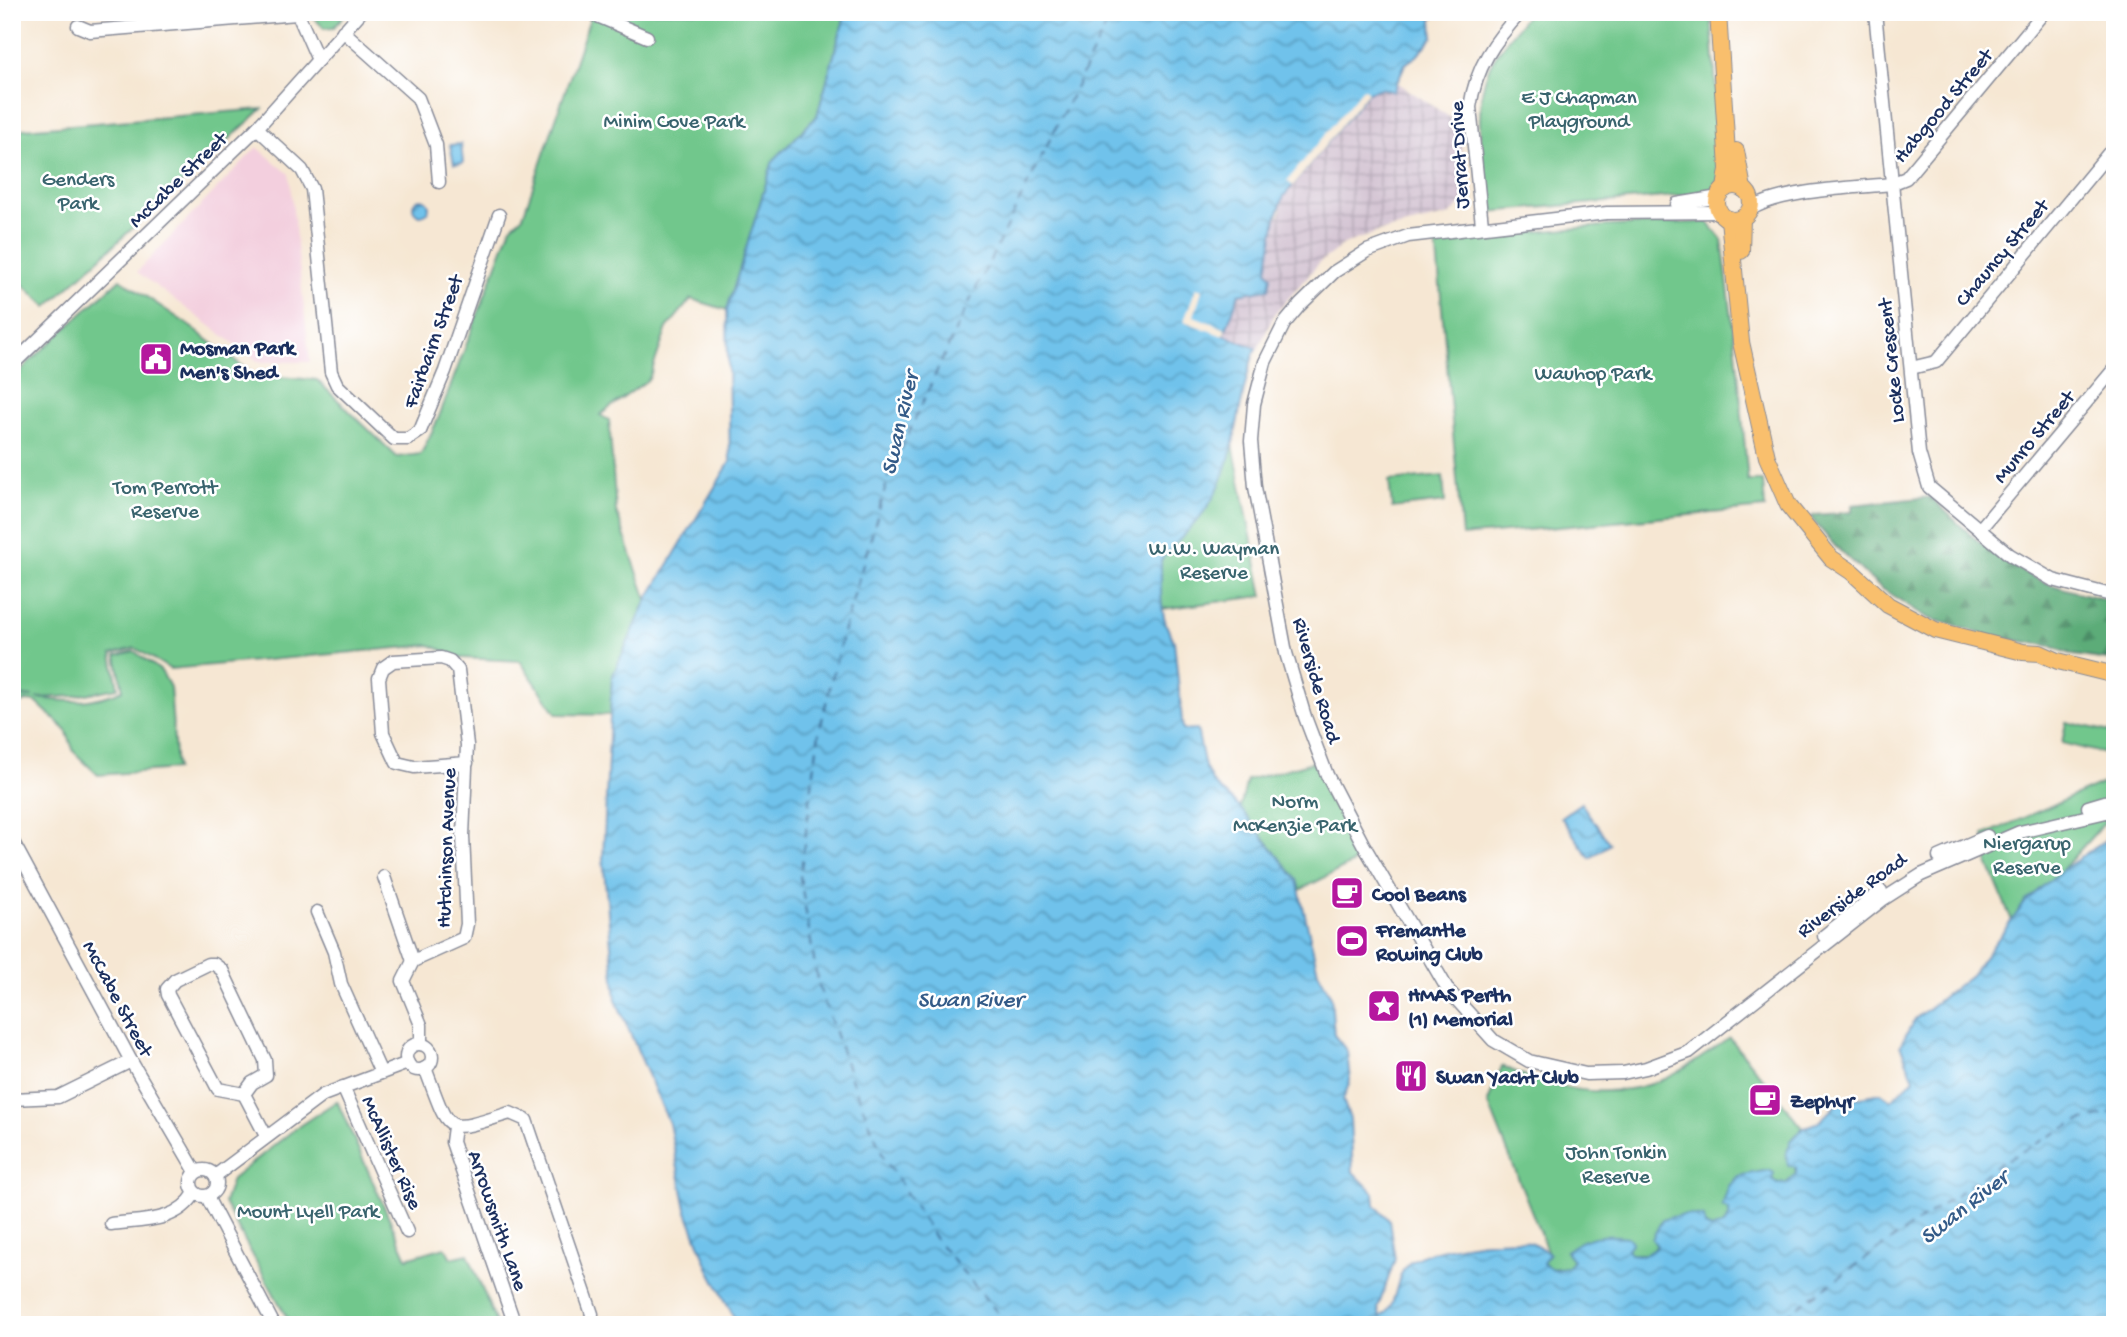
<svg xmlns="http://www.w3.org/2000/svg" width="2127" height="1337" viewBox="0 0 2127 1337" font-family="'Gochi Hand',sans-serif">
<defs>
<pattern id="industrial-grid" width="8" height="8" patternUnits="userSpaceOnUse" patternTransform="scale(1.75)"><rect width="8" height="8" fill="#cfbdce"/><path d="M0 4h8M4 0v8" fill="none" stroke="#a79aaa"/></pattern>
<pattern id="forest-firs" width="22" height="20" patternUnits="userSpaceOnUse" patternTransform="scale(1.75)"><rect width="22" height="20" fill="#5cac78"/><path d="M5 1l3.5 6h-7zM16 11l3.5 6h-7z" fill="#4b8c66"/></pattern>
<pattern id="water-waves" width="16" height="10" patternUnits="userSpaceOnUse" patternTransform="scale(1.75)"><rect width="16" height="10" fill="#6fc2eb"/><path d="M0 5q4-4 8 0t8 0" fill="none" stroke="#5a9ec2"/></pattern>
</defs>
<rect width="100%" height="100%" fill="#fff"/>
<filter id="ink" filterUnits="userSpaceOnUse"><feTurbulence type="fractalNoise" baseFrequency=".0143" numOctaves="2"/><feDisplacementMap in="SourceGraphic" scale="14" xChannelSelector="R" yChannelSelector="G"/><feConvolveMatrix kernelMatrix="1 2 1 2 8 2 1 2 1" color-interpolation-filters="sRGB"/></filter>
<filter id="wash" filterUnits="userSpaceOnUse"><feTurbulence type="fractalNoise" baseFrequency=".00686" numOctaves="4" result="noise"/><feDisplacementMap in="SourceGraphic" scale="28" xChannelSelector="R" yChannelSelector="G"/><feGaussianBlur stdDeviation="1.57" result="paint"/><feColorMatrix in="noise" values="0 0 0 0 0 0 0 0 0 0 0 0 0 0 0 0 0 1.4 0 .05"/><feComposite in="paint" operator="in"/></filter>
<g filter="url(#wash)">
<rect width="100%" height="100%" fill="#f6e7d3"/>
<!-- built -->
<path fill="#f3cfde" d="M257,147L289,174L310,362H259L137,272Z"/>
<!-- industrial -->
<path fill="url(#industrial-grid)" d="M1398,83L1460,124L1464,201L1450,215L1378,232L1344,244L1320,262L1274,315L1258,349L1184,321L1254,289L1267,271L1276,218L1280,215L1284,196L1363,88H1381L1393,92Z"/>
<!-- green -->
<g fill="#71c78c" stroke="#467b75" stroke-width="2">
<path d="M308,12H347L334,27L324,28Z"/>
<path d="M592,12H846L817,116L773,161L727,310L691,299L667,328L649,379L600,415L609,420L616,511L647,600L612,677L610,715L557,714L520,661L462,658L430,645L170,669L135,648L112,654L118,688L75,696L37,698C70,702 91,704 123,690L116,656L134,651L161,671L170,687L176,769L98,775L74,752L66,730L36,702L26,701L12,707V697H33L12,694V383L28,363L120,279L187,324L254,375L317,380L397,457L421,454L438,419L511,227L523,216Z"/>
<path d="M1528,12H1711L1720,153V175L1715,188L1699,194L1489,212C1485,167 1470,109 1490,66C1499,46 1517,31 1528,12Z"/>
<path d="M262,109L47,307L12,274V130Z"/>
<path d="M1708,222L1722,240L1736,350L1748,481H1763L1765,508L1462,536L1436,240L1604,226Z"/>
<path d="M1232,440L1263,596L1161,609V560C1198,517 1220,498 1232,440Z"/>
<path d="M1443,476L1445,502L1392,508L1389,481Z"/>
<path d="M2066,722L2115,733L2110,755L2062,743Z"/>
<path d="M1313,762L1361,859L1300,890L1297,880L1240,808L1247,780Z"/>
<path d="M2115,778V811L2061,871L2027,900L2012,921L1988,863L1984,835Z"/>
<path d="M1730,1038L1803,1128L1791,1141L1796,1174L1787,1183L1778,1184L1772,1179L1729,1210V1218L1723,1225L1711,1229L1705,1226L1657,1245L1649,1254H1630L1627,1249L1566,1251L1573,1260L1568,1267L1549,1269L1543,1263L1548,1253L1488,1102L1502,1066C1555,1090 1609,1102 1665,1079C1688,1069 1709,1051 1730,1038Z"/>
<path d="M337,1101L407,1258L445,1247L451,1258L468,1254L497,1325H291L224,1203L232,1179L296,1128Z"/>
</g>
<!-- forest -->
<path fill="url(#forest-firs)" stroke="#3c6e6b" stroke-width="2" d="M1931,497C1965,531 2002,566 2047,583C2069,591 2093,596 2115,602V661L2073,655L2051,646L1990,636L1928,618L1878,586L1835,546L1811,518L1814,515L1852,512V505Z"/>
<!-- water -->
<g fill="url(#water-waves)" stroke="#4578a4" stroke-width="2">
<path d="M846,12H1443L1432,19L1433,37L1417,56L1405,64L1393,92L1381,88L1368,92L1284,196L1276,218L1267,271L1271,276L1269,289L1239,294L1224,335L1256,348C1237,396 1239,453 1213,498C1201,520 1177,541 1161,560C1161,588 1158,616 1174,641L1183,730L1197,729L1205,767L1213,783L1240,808L1297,880L1318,972L1331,996L1334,1035L1347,1051L1350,1081L1343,1100L1350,1119L1353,1172L1374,1193L1375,1205L1389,1220L1395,1259L1378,1308L1380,1317C1399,1306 1393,1282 1406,1266C1421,1248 1503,1237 1525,1241C1534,1242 1542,1248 1549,1254L1543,1263C1551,1271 1557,1270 1568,1267L1573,1260L1566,1251C1586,1235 1603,1234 1628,1237L1632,1242L1627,1249L1630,1254C1642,1256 1648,1255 1657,1246L1652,1239L1662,1220C1678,1214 1688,1214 1704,1217L1705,1226L1711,1229L1723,1225L1729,1218V1210L1722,1206L1729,1186L1738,1176L1769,1170L1774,1173L1772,1179L1777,1184L1787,1183L1796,1174V1167L1788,1165L1786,1154L1791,1141L1803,1128L1819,1122L1840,1101L1881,1093L1891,1100L1914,1079L1900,1045L1915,1019L1971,975L2027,900L2061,871L2115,834V1325H738L708,1267L686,1209L669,1123L616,1000L603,858L612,677L647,600L730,462L727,310L773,161L817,116Z"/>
<path d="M461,144L463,163L454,164L450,145Z"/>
<circle cx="421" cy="207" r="8"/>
<path d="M1581,803L1610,844L1590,858L1561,817Z"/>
</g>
<!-- pier -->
<g fill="#f6e7d3">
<path d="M1363,88L1368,92L1293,186L1287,181Z"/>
<path d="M1196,288L1202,290L1194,316L1226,329L1223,336L1184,321Z"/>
</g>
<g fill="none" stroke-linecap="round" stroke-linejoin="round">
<!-- ferry -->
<g stroke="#345b88" stroke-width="2" stroke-dasharray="9 7" stroke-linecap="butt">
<path d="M1008,1325L937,1241L884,1158L851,1078L818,984L800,877L819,733L842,636L889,476L958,325L1113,12"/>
<path d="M1772,1325L2001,1163L2076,1122L2115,1112"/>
</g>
</g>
</g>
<g filter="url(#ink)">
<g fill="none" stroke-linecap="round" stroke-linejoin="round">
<defs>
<g id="minor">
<path d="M297,12L318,60"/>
<path d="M588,12L647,37"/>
<path d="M1875,12L1919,453L1929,487L2010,555L2053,580L2115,596"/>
<path d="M78,26L90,31L297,14"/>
<path d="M343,31L418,98L436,145L439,182"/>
<path d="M257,128L302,170L312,189L331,372L337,385L394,439H408L420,431L445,371L499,215"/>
<path d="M1677,204L1719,197"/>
<path d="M1750,210C1777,190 1855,188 1891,184L1906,178L2044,12"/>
<path d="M1720,212L1607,213L1408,236L1367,251L1334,272L1300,305L1284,324L1265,362L1254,404L1251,441L1255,487L1286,653L1305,717L1327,775L1363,844L1448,990L1493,1040L1529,1061L1586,1074L1623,1073L1646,1068L1689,1052L1882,900L1921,875L2020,832L2115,810"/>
<path d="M1482,225L1470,107C1476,67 1494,41 1521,12"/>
<path d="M12,365L257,128L361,12"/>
<path d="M1911,368L1936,362L2108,154L2115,150"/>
<path d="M1980,529L2115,368"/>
<path d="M2088,807L2115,799"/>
<path d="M12,840L131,1061L196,1172"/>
<path d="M1939,857L1987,836"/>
<path d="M384,877L413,961"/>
<path d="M317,912L334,952L341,984L381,1073"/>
<path d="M1824,936L1881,891"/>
<path d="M208,964H214L222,970L265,1060L266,1075L252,1083L244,1094L218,1089L168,995L167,989L175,980Z"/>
<circle cx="419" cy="1057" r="13"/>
<path d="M421,1044V1025L403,981L413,961L464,938L467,924L463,836L467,745L458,670L450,661L441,658L393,661L383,668L379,678L383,733L397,763L414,767L467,763"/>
<path d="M425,1068C451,1134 441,1135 510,1113L526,1120L592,1314L590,1325"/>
<path d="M343,1087L407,1232"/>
<path d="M244,1094L266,1136"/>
<path d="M12,1099L58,1097L131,1061"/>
<path d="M454,1127L452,1142L515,1325"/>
<circle cx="204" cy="1183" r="13"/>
<path d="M215,1176L323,1095L408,1063"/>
<path d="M207,1197L274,1325"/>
<path d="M111,1224C142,1220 177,1223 195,1193"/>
</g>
<g id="major">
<path d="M1718,12L1728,169L1725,189"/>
<path d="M1736,151L1743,189"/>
<circle cx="1734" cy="203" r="17"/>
<path d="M1729,219L1741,342L1767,457L1788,505L1831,558L1852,572L1888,605L1935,630L2023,652L2040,653L2058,661L2115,675"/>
<path d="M1741,251L1742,218"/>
</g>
</defs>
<!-- minor casing -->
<use href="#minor" stroke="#888b98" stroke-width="15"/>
<!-- major casing -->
<use href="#major" stroke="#888b98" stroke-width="18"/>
<!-- minor -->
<use href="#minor" stroke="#fff" stroke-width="12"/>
<!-- major -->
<use href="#major" stroke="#f9bf6d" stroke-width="16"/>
</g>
</g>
<!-- icons -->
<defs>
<symbol id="civic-square" viewBox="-11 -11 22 22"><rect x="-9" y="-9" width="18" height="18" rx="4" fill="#b5179e" stroke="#fff"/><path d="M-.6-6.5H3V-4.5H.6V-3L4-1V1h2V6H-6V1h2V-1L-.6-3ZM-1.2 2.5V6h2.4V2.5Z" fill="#fff"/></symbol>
<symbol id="cafe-square" viewBox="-11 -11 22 22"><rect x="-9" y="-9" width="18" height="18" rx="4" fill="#b5179e" stroke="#fff"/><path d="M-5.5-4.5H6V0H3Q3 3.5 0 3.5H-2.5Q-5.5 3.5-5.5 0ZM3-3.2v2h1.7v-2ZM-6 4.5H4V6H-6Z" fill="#fff"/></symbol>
<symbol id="stadium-square" viewBox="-11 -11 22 22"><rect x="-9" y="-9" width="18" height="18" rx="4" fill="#b5179e" stroke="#fff"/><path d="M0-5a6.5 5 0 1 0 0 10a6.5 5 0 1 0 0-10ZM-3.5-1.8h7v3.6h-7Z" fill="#fff"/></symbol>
<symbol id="sight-square" viewBox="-11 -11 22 22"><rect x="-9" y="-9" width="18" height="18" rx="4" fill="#b5179e" stroke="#fff"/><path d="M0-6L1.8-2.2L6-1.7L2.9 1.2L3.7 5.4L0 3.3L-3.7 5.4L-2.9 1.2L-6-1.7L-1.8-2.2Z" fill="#fff"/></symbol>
<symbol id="restaurant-square" viewBox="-11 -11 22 22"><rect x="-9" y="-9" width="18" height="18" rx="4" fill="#b5179e" stroke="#fff"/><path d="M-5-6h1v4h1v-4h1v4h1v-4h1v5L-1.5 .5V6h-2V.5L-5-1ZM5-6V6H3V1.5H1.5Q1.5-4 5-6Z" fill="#fff"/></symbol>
</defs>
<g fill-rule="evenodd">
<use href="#civic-square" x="137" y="340" width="38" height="38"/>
<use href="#cafe-square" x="1328" y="874" width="38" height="38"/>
<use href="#stadium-square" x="1333" y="922" width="38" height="38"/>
<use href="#sight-square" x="1365" y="987" width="38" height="38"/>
<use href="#restaurant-square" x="1392" y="1057" width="38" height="38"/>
<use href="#cafe-square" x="1746" y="1081" width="38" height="38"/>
</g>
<g text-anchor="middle" stroke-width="5" stroke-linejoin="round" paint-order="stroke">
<!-- park labels -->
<g font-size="21" fill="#39646e" stroke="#fff">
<text x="1579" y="103">E J Chapman<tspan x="1579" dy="24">Playground</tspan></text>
<text x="674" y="127">Minim Cove Park</text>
<text x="78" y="185">Genders<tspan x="78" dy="24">Park</tspan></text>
<text x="1593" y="379">Wauhop Park</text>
<text x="165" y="493">Tom Perrott<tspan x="165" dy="24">Reserve</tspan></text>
<text x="1214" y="554">W.W. Wayman<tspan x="1214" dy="24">Reserve</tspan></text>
<text x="1295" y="807">Norm<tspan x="1295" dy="24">McKenzie Park</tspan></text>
<text x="2027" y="849">Niergarup<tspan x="2027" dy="24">Reserve</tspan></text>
<text x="1616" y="1158">John Tonkin<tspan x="1616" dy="24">Reserve</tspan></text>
<text x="308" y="1217">Mount Lyell Park</text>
</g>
<!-- street labels -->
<g font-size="21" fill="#1b2f5e" stroke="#fff">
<text transform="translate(1942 105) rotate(-50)" y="7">Habgood Street</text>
<text transform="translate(1458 155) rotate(-93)" y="7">Jerrat Drive</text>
<text transform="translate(177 179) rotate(-44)" y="7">McCabe Street</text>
<text transform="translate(2001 252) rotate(-50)" y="7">Chauncy Street</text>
<text transform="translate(432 341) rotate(-70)" y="7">Fairbairn Street</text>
<text transform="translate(1890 361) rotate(-96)" y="7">Locke Crescent</text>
<text transform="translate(2033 436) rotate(-50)" y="7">Munro Street</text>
<text transform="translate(1318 680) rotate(74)" y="7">Riverside Road</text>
<text transform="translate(445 848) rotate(-88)" y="7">Hutchinson Avenue</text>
<text transform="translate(1851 894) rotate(-36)" y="7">Riverside Road</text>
<text transform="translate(119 998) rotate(62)" y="7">McCabe Street</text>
<text transform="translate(393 1152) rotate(66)" y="7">McAllister Rise</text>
<text transform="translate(499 1220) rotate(71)" y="7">Arrowsmith Lane</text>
</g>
<!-- poi labels -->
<g font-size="21" font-weight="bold" fill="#1b2f5e" stroke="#fff" text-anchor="start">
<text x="180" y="354">Mosman Park<tspan x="180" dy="24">Men's Shed</tspan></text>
<text x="1372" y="900">Cool Beans</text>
<text x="1376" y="936">Fremantle<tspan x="1376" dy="24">Rowing Club</tspan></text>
<text x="1408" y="1001">HMAS Perth<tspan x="1408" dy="24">(1) Memorial</tspan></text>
<text x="1436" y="1083">Swan Yacht Club</text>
<text x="1790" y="1107">Zephyr</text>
</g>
<!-- water labels -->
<g font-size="23" font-style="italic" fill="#345b88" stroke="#fff">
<text transform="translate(898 423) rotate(-77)" y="8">Swan River</text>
<text x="970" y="1006">Swan River</text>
<text transform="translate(1963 1206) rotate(-38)" y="8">Swan River</text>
</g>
</g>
<!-- margin -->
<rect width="2127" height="1337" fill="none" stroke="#fff" stroke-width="42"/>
</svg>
